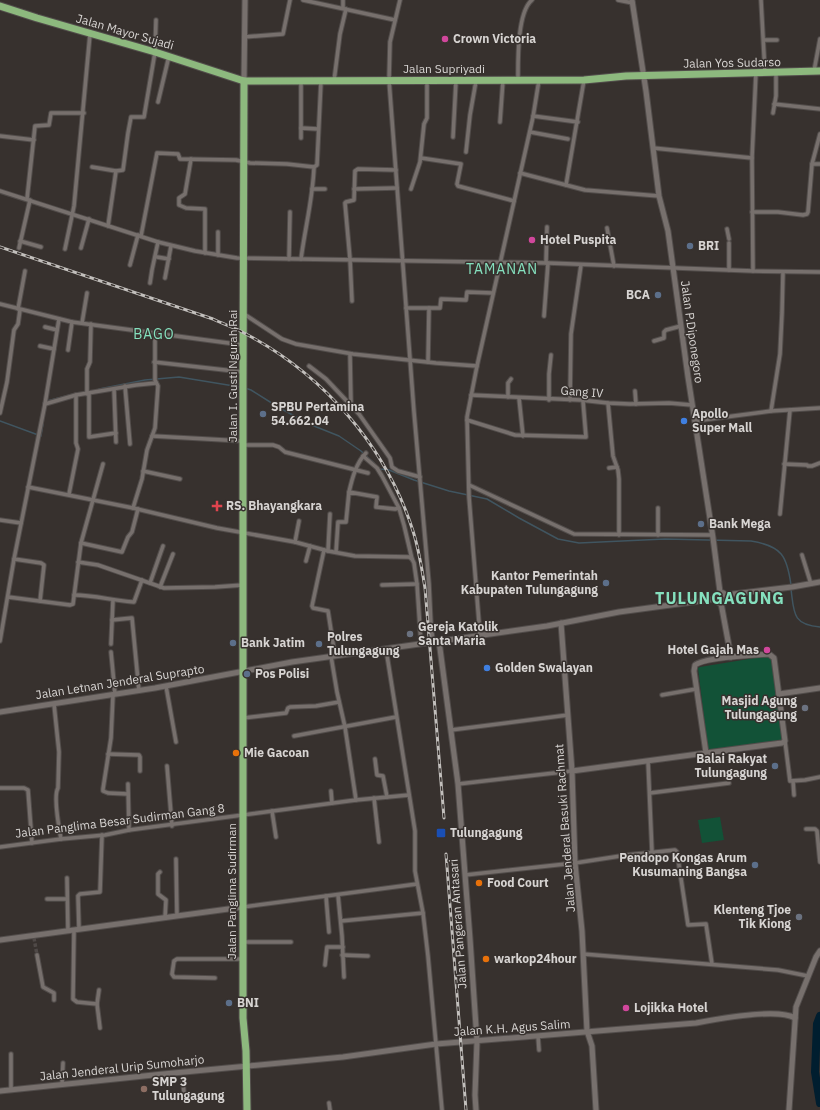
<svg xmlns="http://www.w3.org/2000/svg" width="820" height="1110" viewBox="0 0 820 1110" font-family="'IBM Plex Sans',sans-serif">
<rect width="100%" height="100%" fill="#37312e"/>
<!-- green -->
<g fill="#125237">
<path d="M767,656L772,657L783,738L782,741L708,750L698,668L700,667Z"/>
<path d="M720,817L724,840L702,843L698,820Z"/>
</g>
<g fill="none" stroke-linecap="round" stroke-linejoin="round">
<!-- stream -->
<g stroke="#405560" stroke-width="1.5">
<path d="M245,388L251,390L278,407L309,424L339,436L361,451L374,463"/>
<path d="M99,389L145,380L179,377L240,387"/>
<path d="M47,401L74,394"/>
<path d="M0,421L41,436L43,424"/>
<path d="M378,467L380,469L389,470L414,480L449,491L487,499L519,518L558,539L579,543L665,539L751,541C782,546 787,556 791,585"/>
<path d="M791,589C794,612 792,625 820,627"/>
</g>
<!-- river -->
<path stroke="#001e2f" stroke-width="8" d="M820,1016L817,1024L815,1072L820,1103"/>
<!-- street-tunnel -->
<g stroke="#4f4947" stroke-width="3.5" stroke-dasharray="3.5 2" stroke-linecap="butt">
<path d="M34,938L37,955"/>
<path d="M182,1072L183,1082"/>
</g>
<defs>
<g id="street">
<path d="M303,0L395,20"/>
<path d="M400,0L390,42L389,80L414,412L429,584L431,625L433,641"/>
<path d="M618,0L633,3"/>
<path d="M761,0L765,73"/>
<path d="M343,8V0"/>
<path d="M244,37L283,34L290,0"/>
<path d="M764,40H777"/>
<path d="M814,71L820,39"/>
<path d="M518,80C518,61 517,12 532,0"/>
<path d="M334,81L340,34L346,9"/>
<path d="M158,102L169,56"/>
<path d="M774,104L820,109"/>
<path d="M773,113L776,96V73"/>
<path d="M533,116L578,122"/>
<path d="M500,122L503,80"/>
<path d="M301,128V81"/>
<path d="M530,132L568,139"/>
<path d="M0,136L34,140"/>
<path d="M453,137L456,81"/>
<path d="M301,138V128L318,129"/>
<path d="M653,148L752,158"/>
<path d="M466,152L470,115L476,81"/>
<path d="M421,158L461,164L457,184L458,186L514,201"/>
<path d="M191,159L185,194L179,198V205L186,208L205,209V253"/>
<path d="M812,164H820"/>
<path d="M92,167L116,171"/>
<path d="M314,167L317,165L321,81"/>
<path d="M520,173L585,190L659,196"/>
<path d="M566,185L584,80"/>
<path d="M312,189H325"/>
<path d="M354,189L397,188"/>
<path d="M411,189L420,162L424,124L427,118V81"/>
<path d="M0,191L158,242L195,251L237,258L548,263L753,271L820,272"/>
<path d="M27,199L35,126L49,125L51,113H84"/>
<path d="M752,212H778L803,215L807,214L808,212L812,164L820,134"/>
<path d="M108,226L116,171L123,170L128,133L131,117H144L155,52L156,20"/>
<path d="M607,228L614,266"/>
<path d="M727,229L729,239"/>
<path d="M141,236L157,153L178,154L180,159L236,160L250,163L287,164L314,167C313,198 305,228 301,259"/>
<path d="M20,241L41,247"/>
<path d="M19,248L30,200"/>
<path d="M81,248L89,219"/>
<path d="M65,249L74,206L90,34"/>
<path d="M218,255V232"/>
<path d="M157,257L169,259"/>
<path d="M289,259L290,212"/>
<path d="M546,263L547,227"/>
<path d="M130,265L138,235"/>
<path d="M729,270V243"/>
<path d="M753,271L752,158L756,72"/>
<path d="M165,278L171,246"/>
<path d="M150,283L152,270L158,242"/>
<path d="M352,301L350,259L345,203L346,202L354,200L355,171L358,169L396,170"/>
<path d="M0,304L72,322L243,345"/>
<path d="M406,308H440L441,299L466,300L467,292L493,293"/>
<path d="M18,309L25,271"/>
<path d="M244,314L282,339L296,344L353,354L436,363L477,366"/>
<path d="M544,316L548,263"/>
<path d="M82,323L87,293"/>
<path d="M45,327L57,330"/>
<path d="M654,341L664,338V332L666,330L681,326"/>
<path d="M40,346L54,349"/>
<path d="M68,350L72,322"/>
<path d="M350,354L351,404"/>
<path d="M154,362L243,372"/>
<path d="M428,362L429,308"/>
<path d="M309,366L326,379L359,414L390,458L392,467L398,471L420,477"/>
<path d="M125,386L130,444"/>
<path d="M114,389L116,442"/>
<path d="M635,391L636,404"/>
<path d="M87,394V369L90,362L91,324"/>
<path d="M89,394V437L116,433"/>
<path d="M471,395L581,400L608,403L630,404L669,403L692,405"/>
<path d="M508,397V383L511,379"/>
<path d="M519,398L523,436"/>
<path d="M549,400V374L551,355"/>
<path d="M570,400L571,334L581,265"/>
<path d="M608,403L613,456L618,470L619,479V535"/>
<path d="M45,404L76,395L136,385L156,383"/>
<path d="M771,411L780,354L782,313L783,272"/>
<path d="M0,413L7,382L14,330L18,324L20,310"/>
<path d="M467,420L515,435L586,437L583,401"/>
<path d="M695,421L771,411L820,408"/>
<path d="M152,436L243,441"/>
<path d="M243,445H273L279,447L285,452L368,473"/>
<path d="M363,456L377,468L382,476L399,508L404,525L412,559"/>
<path d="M784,464L807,465L808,466H812L820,463"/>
<path d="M609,468L617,467"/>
<path d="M143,471L180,479"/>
<path d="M469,485L574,534L713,535"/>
<path d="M28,487L133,508L217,528L295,542L328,551L355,556L409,557L412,559L414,563L417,584L421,643"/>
<path d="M349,492C352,479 356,463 366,453"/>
<path d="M69,494L78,449L76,443V395"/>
<path d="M133,508L142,479L147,450L155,428L158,386L155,380V333"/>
<path d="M658,508V535"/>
<path d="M780,514L790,410"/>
<path d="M0,520L21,523"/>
<path d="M295,542L299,521"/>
<path d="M81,543L122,552L128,537L132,532L138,509"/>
<path d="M324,550L312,606L313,608L328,611L335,656"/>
<path d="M328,551L330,514"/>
<path d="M336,552L338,522H346L349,492L377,497L376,507L395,509L399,508"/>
<path d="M802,555L811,584"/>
<path d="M14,559L41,563L44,565L40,601"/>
<path d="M306,561L310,546"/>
<path d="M78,562L98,565L164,588L215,587L243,585"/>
<path d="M150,583L163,546"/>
<path d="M382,585L417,584"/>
<path d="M160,587L173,554"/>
<path d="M74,595C95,595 114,601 134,602L142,580"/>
<path d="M8,597L70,605L73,604L81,543L103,464"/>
<path d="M112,620L132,618L139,691"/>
<path d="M480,635L469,497L467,417L477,366L533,117L539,80"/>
<path d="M0,641L14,559L45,404L59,319"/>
<path d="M111,644L113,600"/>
<path d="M386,649L415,831V871L423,913L428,956L442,1110"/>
<path d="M111,652L115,694"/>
<path d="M331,656L337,692L345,727L356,800"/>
<path d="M166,686L176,742"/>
<path d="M113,695L111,738L103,789V791L108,793L128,794"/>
<path d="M662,695L696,689"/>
<path d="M54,704L59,752L58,788C53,796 59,828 61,839"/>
<path d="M243,718L286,713L288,708L290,707L316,706L339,702"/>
<path d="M451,730L568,715"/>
<path d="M294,736L396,717"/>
<path d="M785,741L790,781L805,780L820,777"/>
<path d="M108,754L139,755L140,757V771"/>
<path d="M375,759L377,775L383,776L387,797"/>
<path d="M648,761L652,852"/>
<path d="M167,766L172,826"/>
<path d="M793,781L794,795"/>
<path d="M128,784L129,830"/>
<path d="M458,784L572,771"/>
<path d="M0,788H24L28,790L32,843"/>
<path d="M331,791L332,803"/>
<path d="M650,793L729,783"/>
<path d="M374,798L379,842"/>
<path d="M272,811L276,837"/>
<path d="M806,829H815L817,831L820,862"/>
<path d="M0,847L61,839L105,835L129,830L356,800L409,795"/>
<path d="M176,859L177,916"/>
<path d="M160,872L158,874V894L166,900L165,918"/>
<path d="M465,875L575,863L627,855L675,850L677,852L688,925L706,924L712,964"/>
<path d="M67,878L68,931"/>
<path d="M338,895L342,936L344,977"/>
<path d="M326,896L329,932"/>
<path d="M47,899H67"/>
<path d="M243,907L417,884"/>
<path d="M341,921L423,913"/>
<path d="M79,929L78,896L80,894L100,892L102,835"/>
<path d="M74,930L73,999L77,1002L97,1004L100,1028"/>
<path d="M243,942H291"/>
<path d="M583,954L778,970L808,976"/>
<path d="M37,955L43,987L54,993V1000"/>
<path d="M342,955L368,956"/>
<path d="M325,965L327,947H343"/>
<path d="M215,978L174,977L172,974L174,961L177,959H242"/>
<path d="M97,1004L99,990"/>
<path d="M538,1036L539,1050"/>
<path d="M183,1082L184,1093"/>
<path d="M62,1085L63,1063"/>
<path d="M11,1090V1054"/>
<path d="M329,1103L330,1110"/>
</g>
<g id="secondary">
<path d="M632,0L646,91L659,196L668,231L688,377L713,538L720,592"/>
<path d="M244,81L245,0"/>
<circle cx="721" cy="598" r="5.5"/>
<path d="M725,595L792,587L820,582"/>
<path d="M721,603L731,657"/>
<path d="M561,623L572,771L575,863L582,931L587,1031L592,1046L596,1110"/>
<path d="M439,641L458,784L470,939L477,1041L475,1095L476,1110"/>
<path d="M769,654L774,658L785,741L782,743L706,753L694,671L695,665C704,657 754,655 769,654Z"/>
<path d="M779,694L820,688"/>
<path d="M0,712L155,688L292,662L547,626L619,612L715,599"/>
<path d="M572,771L706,753"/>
<path d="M0,940L243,907"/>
<path d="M0,1091L163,1074L343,1057L436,1044L696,1023C717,1019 778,1008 795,1018"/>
<path d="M789,1110L796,1007L816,957L820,951"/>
</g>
<g id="highway">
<path d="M0,6L37,18L155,52L244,81L584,80L626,76L820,71"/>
<path d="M244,81L243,385V1018L246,1051L247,1110"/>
</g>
</defs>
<!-- street casing -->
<use href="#street" stroke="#524d4b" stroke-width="5.5"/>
<!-- secondary casing -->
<use href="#secondary" stroke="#524d4b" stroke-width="7"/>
<!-- highway casing -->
<use href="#highway" stroke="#524d4b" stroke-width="9"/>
<!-- street -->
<use href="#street" stroke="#77706d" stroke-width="3.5"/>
<!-- secondary -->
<use href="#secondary" stroke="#77706d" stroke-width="5"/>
<!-- highway -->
<use href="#highway" stroke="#8db97e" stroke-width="7"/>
<defs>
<g id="rail">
<path d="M0,247L213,319C223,324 234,327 244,333C323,374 386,446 413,531C419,550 422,569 425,588L444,818"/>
<path d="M446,854L466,1110"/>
</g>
</defs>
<!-- rail casing -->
<use href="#rail" stroke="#c2bfbc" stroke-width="3"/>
<!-- rail -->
<use href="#rail" stroke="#37312e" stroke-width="1.5" stroke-dasharray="4.5" stroke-linecap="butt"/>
</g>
<!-- markers -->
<g fill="#d1479c" stroke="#37312e" stroke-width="1.5">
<circle cx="445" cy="39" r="4"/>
<circle cx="532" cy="240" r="4"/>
<circle cx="767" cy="650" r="4"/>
<circle cx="626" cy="1008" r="4"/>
</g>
<g fill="#5c6f8a" stroke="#37312e" stroke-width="1.5">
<circle cx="690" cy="246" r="4"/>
<circle cx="658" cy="295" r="4"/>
<circle cx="263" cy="414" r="4"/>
<circle cx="701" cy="524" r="4"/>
<circle cx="606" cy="583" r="4"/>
<circle cx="233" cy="643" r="4"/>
<circle cx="319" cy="644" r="4"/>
<circle cx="247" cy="674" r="4"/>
<circle cx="775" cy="766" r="4"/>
<circle cx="755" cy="865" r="4"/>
<circle cx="229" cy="1003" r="4"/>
</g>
<g fill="#3f7fe0" stroke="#37312e" stroke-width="1.5">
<circle cx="684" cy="421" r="4"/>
<circle cx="487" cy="668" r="4"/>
</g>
<path fill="#e0444e" stroke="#37312e" stroke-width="1.5" d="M215 500h4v4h4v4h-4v4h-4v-4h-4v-4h4z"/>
<g fill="#6b7280" stroke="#37312e" stroke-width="1.5">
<circle cx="410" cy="634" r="4"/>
<circle cx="805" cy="708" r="4"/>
<circle cx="799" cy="917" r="4"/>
</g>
<g fill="#e8710a" stroke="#37312e" stroke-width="1.5">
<circle cx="236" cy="753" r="4"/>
<circle cx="479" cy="883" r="4"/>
<circle cx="486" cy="959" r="4"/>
</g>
<rect fill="#1a4fb4" stroke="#37312e" stroke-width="1.5" x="436" y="828" width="10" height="10" rx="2"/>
<circle fill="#8d6e63" stroke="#37312e" stroke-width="1.5" cx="144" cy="1089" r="4"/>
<g text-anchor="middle" stroke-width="3" stroke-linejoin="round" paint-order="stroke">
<!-- street labels -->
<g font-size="12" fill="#d7d4d2" stroke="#37312e">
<text transform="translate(125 32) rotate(16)" y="4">Jalan Mayor Sujadi</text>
<text transform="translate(732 63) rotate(-1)" y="4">Jalan Yos Sudarso</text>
<text x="444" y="73">Jalan Supriyadi</text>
<text transform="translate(692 332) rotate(82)" y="4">Jalan P.Diponegoro</text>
<text transform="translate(233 376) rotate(-90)" y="4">Jalan I. Gusti Ngurah Rai</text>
<text transform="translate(582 392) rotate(4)" y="4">Gang IV</text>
<text transform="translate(120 682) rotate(-9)" y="4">Jalan Letnan Jenderal Suprapto</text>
<text transform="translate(120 821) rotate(-7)" y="4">Jalan Panglima Besar Sudirman Gang 8</text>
<text transform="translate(565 828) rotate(-94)" y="4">Jalan Jenderal Basuki Rachmat</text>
<text transform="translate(232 891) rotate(-90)" y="4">Jalan Panglima Sudirman</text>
<text transform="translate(458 924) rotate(-94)" y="4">Jalan Pangeran Antasari</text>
<text transform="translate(512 1028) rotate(-4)" y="4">Jalan K.H. Agus Salim</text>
<text transform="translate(122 1068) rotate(-6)" y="4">Jalan Jenderal Urip Sumoharjo</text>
</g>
<!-- poi labels -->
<g font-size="12" font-weight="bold" fill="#d7d4d2" stroke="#37312e" text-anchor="start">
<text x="453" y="43">Crown Victoria</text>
<text x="540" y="244">Hotel Puspita</text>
<text x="698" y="250">BRI</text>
<text x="650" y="299" text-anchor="end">BCA</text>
<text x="271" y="411">SPBU Pertamina<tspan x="271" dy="14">54.662.04</tspan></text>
<text x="692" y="418">Apollo<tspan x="692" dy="14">Super Mall</tspan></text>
<text x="226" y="510">RS. Bhayangkara</text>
<text x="709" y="528">Bank Mega</text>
<text x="598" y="580" text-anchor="end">Kantor Pemerintah<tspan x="598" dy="14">Kabupaten Tulungagung</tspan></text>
<text x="418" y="631">Gereja Katolik<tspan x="418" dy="14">Santa Maria</tspan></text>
<text x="327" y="641">Polres<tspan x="327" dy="14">Tulungagung</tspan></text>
<text x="241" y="647">Bank Jatim</text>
<text x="759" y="654" text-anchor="end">Hotel Gajah Mas</text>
<text x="495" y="672">Golden Swalayan</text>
<text x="255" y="678">Pos Polisi</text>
<text x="797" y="705" text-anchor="end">Masjid Agung<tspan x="797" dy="14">Tulungagung</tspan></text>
<text x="244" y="757">Mie Gacoan</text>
<text x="767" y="763" text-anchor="end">Balai Rakyat<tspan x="767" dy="14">Tulungagung</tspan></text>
<text x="450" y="837">Tulungagung</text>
<text x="747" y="862" text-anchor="end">Pendopo Kongas Arum<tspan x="747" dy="14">Kusumaning Bangsa</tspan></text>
<text x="487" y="887">Food Court</text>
<text x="791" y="914" text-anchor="end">Klenteng Tjoe<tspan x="791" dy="14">Tik Kiong</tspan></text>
<text x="494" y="963">warkop24hour</text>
<text x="237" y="1007">BNI</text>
<text x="634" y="1012">Lojikka Hotel</text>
<text x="152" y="1086">SMP 3<tspan x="152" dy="14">Tulungagung</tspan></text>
</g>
<!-- quarter labels -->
<g font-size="14" letter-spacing="1" fill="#85e0be" stroke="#37312e">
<text x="502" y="274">TAMANAN</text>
<text x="154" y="339">BAGO</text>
</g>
<!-- district labels -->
<g font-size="16" font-weight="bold" letter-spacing="1" fill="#85e0be" stroke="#37312e">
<text x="720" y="604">TULUNGAGUNG</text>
</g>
</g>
</svg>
